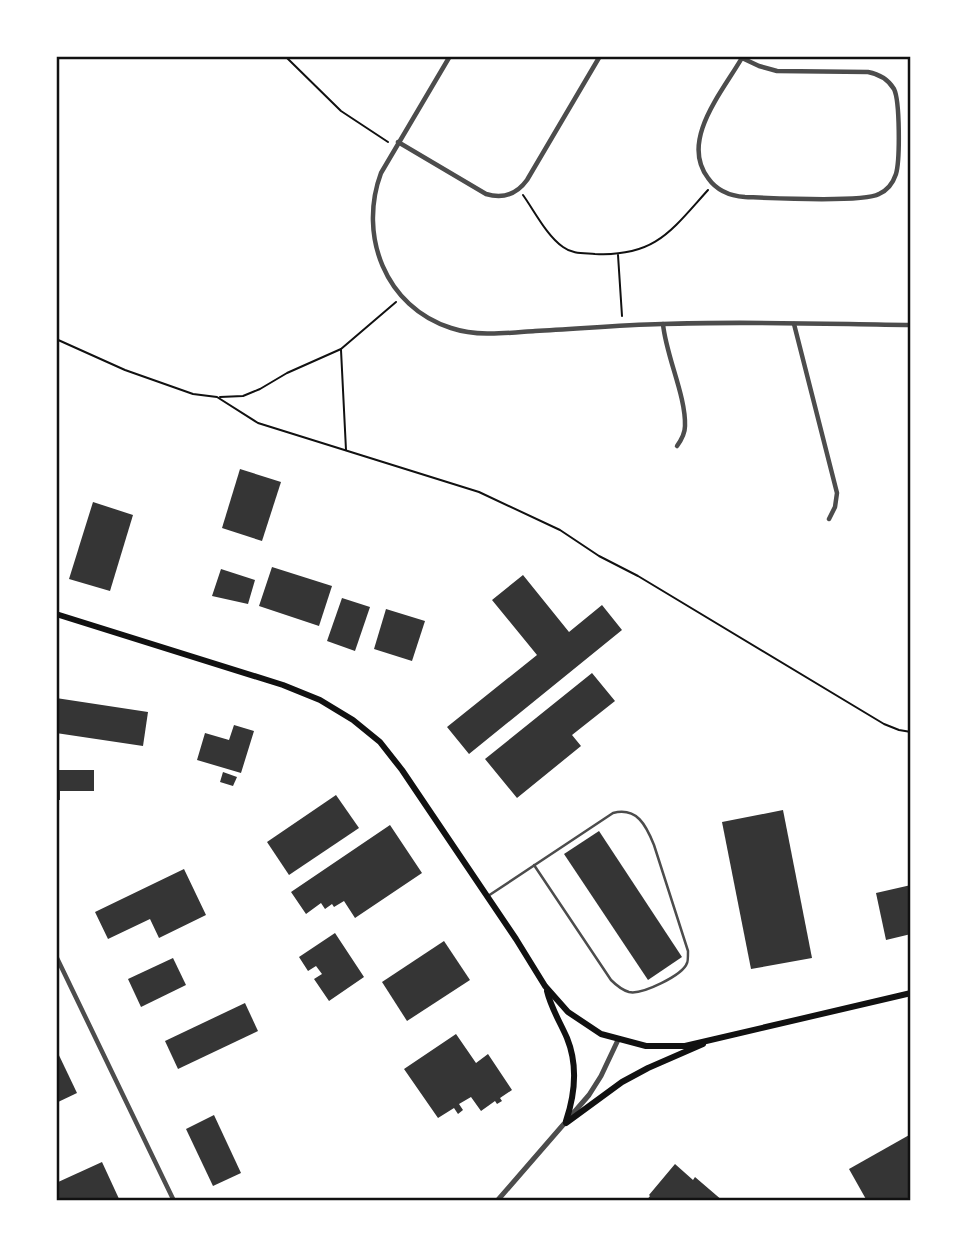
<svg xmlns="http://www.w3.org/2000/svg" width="967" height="1257" viewBox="0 0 967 1257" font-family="'Asap Condensed',sans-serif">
<rect width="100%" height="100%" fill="#fff"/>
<!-- building -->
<g fill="#353535">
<path d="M240,469L281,482L262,541L222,528Z"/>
<path d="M93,502L133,515L110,591L69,579Z"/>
<path d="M272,567L332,586L319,626L259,606Z"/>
<path d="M221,569L255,580L248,604L212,596Z"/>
<path d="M523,575L569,632L602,605L622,630L469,754L447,727L537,655L492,600Z"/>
<path d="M342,598L370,607L355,651L327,641Z"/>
<path d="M386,609L425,621L412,661L374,649Z"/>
<path d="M592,673L615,701L572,735L581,746L517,798L485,759Z"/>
<path d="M56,698L148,712L143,746L56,733Z"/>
<path d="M234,725L254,731L241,773L197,760L205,733L229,740Z"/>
<path d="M56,770H94V791H60V800H56Z"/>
<path d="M223,772L237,777L233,786L220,782Z"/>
<path d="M336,795L359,828L289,875L267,842Z"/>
<path d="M783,810L812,958L751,969L722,822Z"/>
<path d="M390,825L422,873L355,918L344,901L334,907L332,904L325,909L321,903L306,914L291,892Z"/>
<path d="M599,831L682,957L648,980L564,854Z"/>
<path d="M184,869L206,915L159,938L150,919L108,939L95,912Z"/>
<path d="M911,885V934L886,940L876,893Z"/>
<path d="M335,933L364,977L329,1001L314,979L322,974L316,966L308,971L299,957Z"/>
<path d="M444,941L470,980L407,1021L382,982Z"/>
<path d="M173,958L186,985L141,1007L128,979Z"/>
<path d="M245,1003L258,1031L178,1069L165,1041Z"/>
<path d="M456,1034L476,1063L488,1054L512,1090L500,1098L502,1101L497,1104L495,1101L481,1111L471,1097L459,1104L463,1110L458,1114L454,1108L438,1118L404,1069Z"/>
<path d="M56,1049L77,1093L56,1103Z"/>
<path d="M214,1115L241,1173L213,1186L186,1129Z"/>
<path d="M911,1134V1201H867L849,1169Z"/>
<path d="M102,1162L120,1201H56V1183Z"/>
<path d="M675,1164L693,1180L695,1177L723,1201H646L650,1196L649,1195Z"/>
</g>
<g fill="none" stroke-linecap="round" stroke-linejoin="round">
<!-- path -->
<g stroke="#111" stroke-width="2">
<path d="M285,56L341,111L388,142"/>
<path d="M523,195C535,212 547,236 563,247C572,254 584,253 595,254C655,257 671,231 708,190"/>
<path d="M618,255L622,316"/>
<path d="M56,339L125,370L193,394L217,397L258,423L479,492L560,530L599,556L638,576L884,724L899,730L911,732"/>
<path d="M341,350L346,450"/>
<path d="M220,397L243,396L260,389L287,373L341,349L396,302"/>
</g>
<!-- service -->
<path stroke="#4c4c4c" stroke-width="2.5" d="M488,896L613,813C637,807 646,825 654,845L688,951C688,952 688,962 687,963C683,975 642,995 629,992C622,990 616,985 611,980L534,865"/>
<!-- minor -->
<g stroke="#4c4c4c" stroke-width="4.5">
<path d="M450,56L381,173C358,235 385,307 451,328C478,337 507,333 535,331C577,329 619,325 662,324C745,321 828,324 911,325"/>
<path d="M742,58L759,66L777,71L868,72C879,74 888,79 894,89C900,101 900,160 896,174C893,183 888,190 879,194C863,203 770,198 745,197C730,196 717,191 708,178C679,140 724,90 743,56"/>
<path d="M398,142L486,194C503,199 517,194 527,180L600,56"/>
<path d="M663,324C666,356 686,396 685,426C685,433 682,439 677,446"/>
<path d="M794,324L837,493L835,507L829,519"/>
<path d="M56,956L174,1201"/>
</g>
<!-- tertiary -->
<path stroke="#4c4c4c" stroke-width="5" d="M497,1201L589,1095L601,1076L618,1040"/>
<!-- secondary -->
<g stroke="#111" stroke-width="6">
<path d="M56,614L283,685L320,700L353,720L380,742L402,770L516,939L545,986L568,1012L601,1034L646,1046H685L911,993"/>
<path d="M547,991C551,1008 560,1022 567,1038C578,1065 575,1094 566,1121"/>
<path d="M566,1123L622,1082L648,1068L703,1044"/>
</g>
</g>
<!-- border -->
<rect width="967" height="1257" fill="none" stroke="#ffffff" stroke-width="116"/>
<rect x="58" y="58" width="851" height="1141" fill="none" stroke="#111" stroke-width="2.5"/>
</svg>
